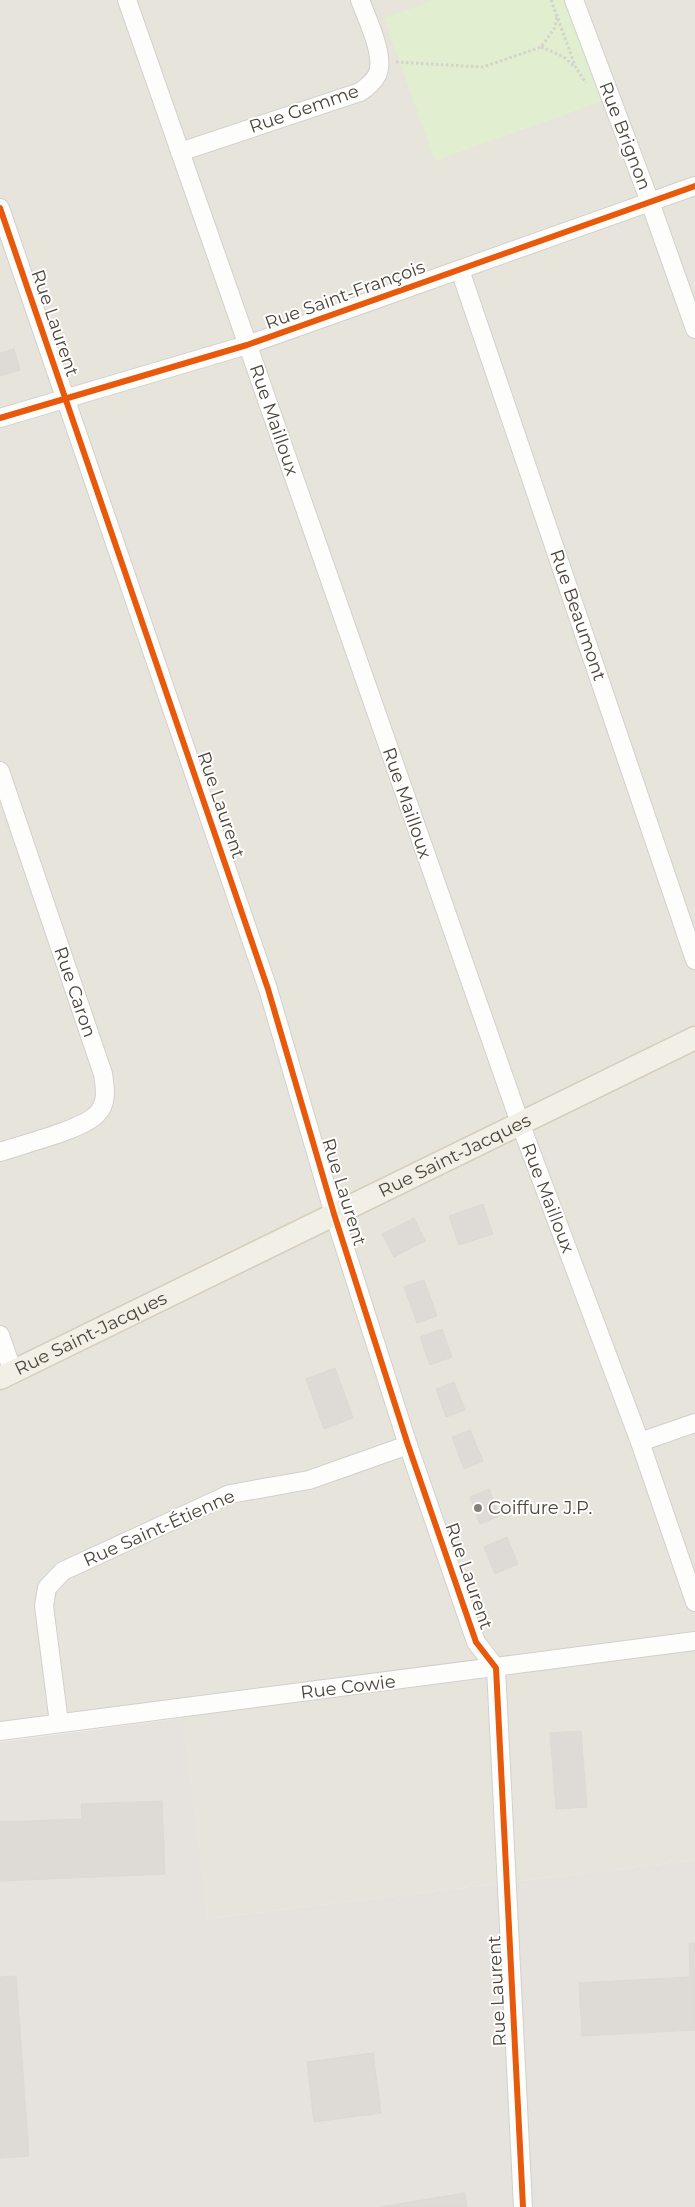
<svg xmlns="http://www.w3.org/2000/svg" width="695" height="2207" viewBox="0 0 695 2207" font-family="Montserrat,sans-serif">
<rect width="100%" height="100%" fill="#f4f2ee"/>
<!-- residential -->
<path fill="#e7e4dc" d="M0,0H695V1860L206,1919L180,1707L0,1731Z"/>
<!-- industrial -->
<path fill="#e6e2de" d="M182,1718L207,1919L695,1860V2207H0V1742Z"/>
<!-- green -->
<path fill="#e1eecf" d="M435,0H566L603,101L435,161L384,18Z"/>
<!-- building -->
<g fill="#dedbd6" stroke="#dcd9d4">
<path d="M14,349L20,370L0,376V353Z"/>
<path d="M483,1204L493,1234L459,1245L449,1216Z"/>
<path d="M414,1218L425,1241L394,1257L382,1234Z"/>
<path d="M424,1280L437,1316L417,1323L404,1287Z"/>
<path d="M442,1329L452,1357L430,1365L420,1337Z"/>
<path d="M335,1368L353,1418L324,1429L306,1379Z"/>
<path d="M454,1382L465,1410L446,1417L436,1389Z"/>
<path d="M470,1430L483,1461L464,1469L452,1437Z"/>
<path d="M489,1489L499,1516L480,1524L470,1497Z"/>
<path d="M507,1537L518,1564L495,1574L484,1547Z"/>
<path d="M581,1731L587,1807L556,1809L550,1733Z"/>
<path d="M162,1801L165,1874L0,1881V1822L82,1819L81,1804Z"/>
<path d="M689,1943H695V2030L582,2036L579,1983L690,1977Z"/>
<path d="M16,1976L29,2156L0,2158V1977Z"/>
<path d="M373,2053L381,2113L314,2122L307,2062Z"/>
<path d="M465,2193L467,2207H380Z"/>
</g>
<g fill="none" stroke-linecap="round" stroke-linejoin="round">
<defs>
<g id="minor">
<path d="M127,0L520,1123L640,1442L695,1602"/>
<path d="M574,0L650,202L695,329"/>
<path d="M180,152L360,92C367,87 373,83 377,75C386,57 367,19 360,0"/>
<path d="M0,208L268,989L334,1214L408,1445L476,1642L496,1668L523,2207"/>
<path d="M460,270L695,960"/>
<path d="M0,418L247,345L695,186"/>
<path d="M0,771L103,1074C105,1088 108,1103 97,1114C82,1130 23,1144 0,1152"/>
<path d="M0,1335L13,1372"/>
<path d="M640,1442L695,1423"/>
<path d="M59,1723L44,1606L47,1588L63,1571L230,1494L309,1480L408,1445"/>
<path d="M0,1731L695,1641"/>
</g>
<g id="major">
<path id="s1" d="M0,1378L695,1038"/>
</g>
</defs>
<!-- minor casing -->
<use href="#minor" stroke="#d2d0cb" stroke-width="20"/>
<!-- major casing -->
<use href="#major" stroke="#d6cebb" stroke-width="25"/>
<!-- path -->
<g stroke="#d3d2cc" stroke-width="3" stroke-dasharray="2.5 2.5" stroke-linecap="butt">
<path d="M551,0L576,68L586,83"/>
<path d="M541,47L564,57L574,66"/>
<path d="M396,62L483,67L541,47L554,29L557,17"/>
</g>
<!-- minor -->
<use href="#minor" stroke="#fdfdfc" stroke-width="18"/>
<!-- major -->
<use href="#major" stroke="#f2efe6" stroke-width="22"/>
<defs>
<g id="cycleway">
<path d="M0,208L268,989L334,1214L408,1445L476,1642L496,1668L523,2207"/>
<path d="M0,418L247,345L695,186"/>
</g>
</defs>
<!-- cycleway casing -->
<use href="#cycleway" stroke="#fff" stroke-width="9"/>
<!-- cycleway -->
<use href="#cycleway" stroke="#e8590c" stroke-width="6"/>
</g>
<!-- markers -->
<circle fill="#868178" stroke="#fff" stroke-width="2" cx="478" cy="1508" r="5"/>
<g text-anchor="middle" stroke-width="4" stroke-linejoin="round" paint-order="stroke">
<!-- street labels -->
<g font-size="18" fill="#4b4439" stroke="#fff">
<text transform="translate(304 109) rotate(-19)" y="6">Rue Gemme</text>
<text transform="translate(625 136) rotate(69)" y="6">Rue Brignon</text>
<text transform="translate(345 295) rotate(-20)" y="6">Rue Saint-François</text>
<text transform="translate(55 323) rotate(71)" y="6">Rue Laurent</text>
<text transform="translate(274 420) rotate(71)" y="6">Rue Mailloux</text>
<text transform="translate(578 615) rotate(71)" y="6">Rue Beaumont</text>
<text transform="translate(407 803) rotate(71)" y="6">Rue Mailloux</text>
<text transform="translate(221 805) rotate(71)" y="6">Rue Laurent</text>
<text transform="translate(75 992) rotate(71)" y="6">Rue Caron</text>
<text dy="6" stroke="none"><textPath href="#s1" startOffset="506">Rue Saint-Jacques</textPath></text>
<text transform="translate(344 1192) rotate(73)" y="6">Rue Laurent</text>
<text transform="translate(548 1198) rotate(69)" y="6">Rue Mailloux</text>
<text dy="6" stroke="none"><textPath href="#s1" startOffset="101">Rue Saint-Jacques</textPath></text>
<text transform="translate(159 1528) rotate(-24)" y="6">Rue Saint-Étienne</text>
<text transform="translate(469 1576) rotate(71)" y="6">Rue Laurent</text>
<text transform="translate(348 1687) rotate(-7)" y="6">Rue Cowie</text>
<text transform="translate(497 1991) rotate(-93)" y="6">Rue Laurent</text>
</g>
<!-- poi labels -->
<g font-size="18" fill="#4b4439" stroke="#fff" text-anchor="start">
<text x="488" y="1514">Coiffure J.P.</text>
</g>
</g>
</svg>
